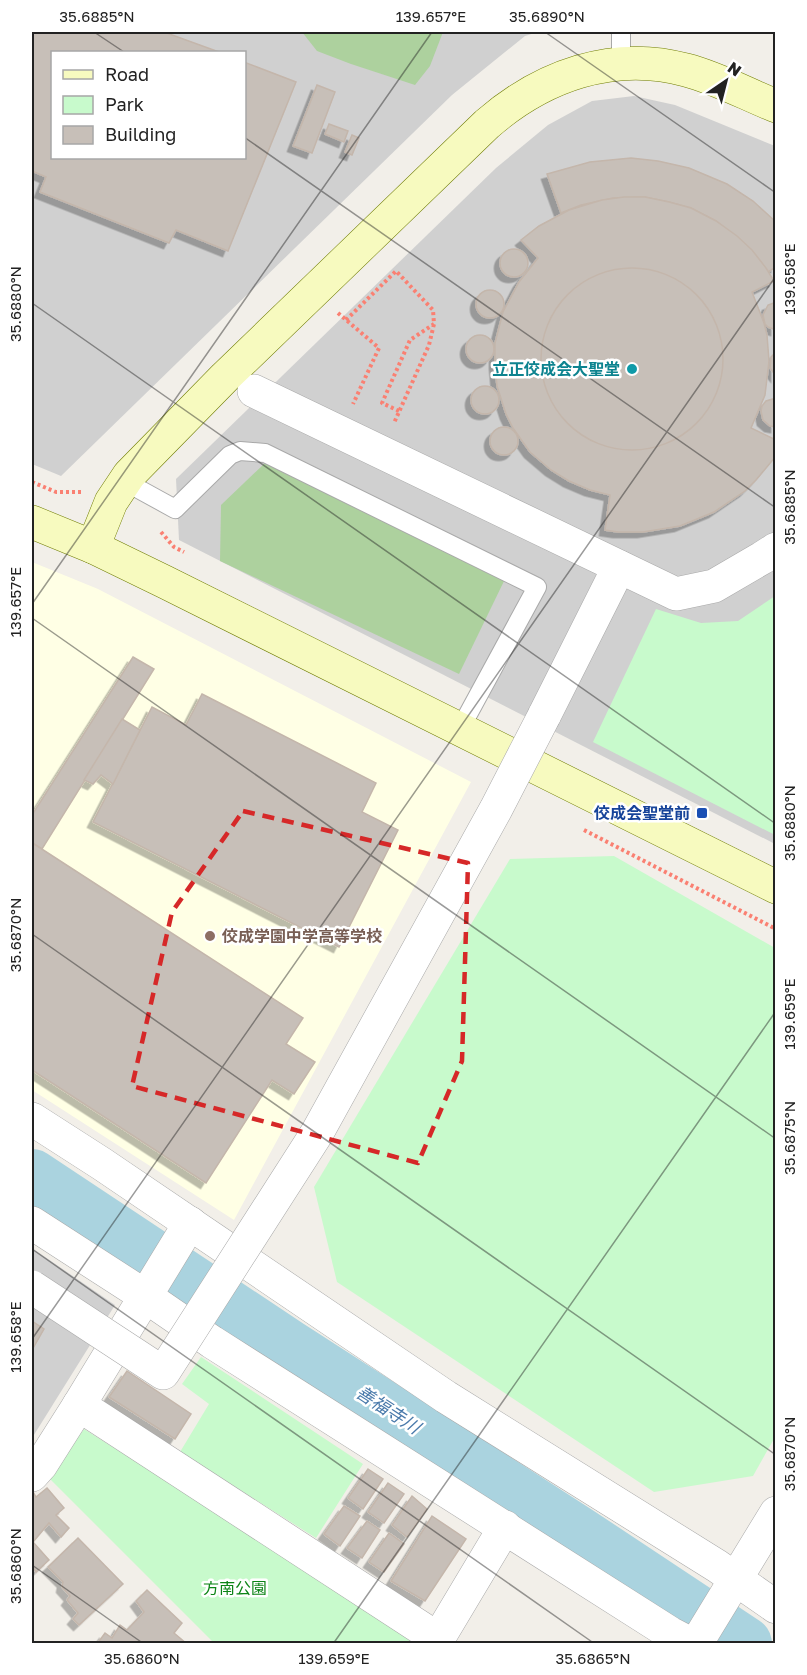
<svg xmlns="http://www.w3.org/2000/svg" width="807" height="1675" viewBox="0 0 807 1675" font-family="'Golos Text','Noto Sans JP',sans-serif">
<defs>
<filter id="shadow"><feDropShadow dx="-5.5" dy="5.5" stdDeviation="0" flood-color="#0004"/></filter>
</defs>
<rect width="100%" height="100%" fill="#f2efe9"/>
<!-- education -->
<path fill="#ffffe5" d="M32,562L98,589L471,782L234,1220L32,1090Z"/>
<!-- religious -->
<g fill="#d0d0d0" fill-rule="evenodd">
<path d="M32,32H538L525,36L452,95L61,476L32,464ZM52,52H244V158H52Z"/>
<path d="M634,96L675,105L775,146V844L179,540L176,479L496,168L548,125L592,101Z"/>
<path d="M32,1248L115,1305L32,1438Z"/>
</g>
<!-- forest -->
<g fill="#add19e">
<path d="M302,32H443L430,66L415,85L351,64L317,51Z"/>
<path d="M266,462L506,577L459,674L220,561L221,505Z"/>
</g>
<!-- park -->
<g fill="#c8facc">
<path d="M775,596V835L593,742L656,609L701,623L738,621Z"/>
<path d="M614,856L775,948V1437L753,1476L654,1492L337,1282L314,1187L510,859Z"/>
<path d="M201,1357L363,1464L316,1538L180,1452L209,1404L182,1384Z"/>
<path d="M84,1429L423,1642V1644L214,1643L49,1478Z"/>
</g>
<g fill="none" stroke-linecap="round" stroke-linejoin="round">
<!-- river -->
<path stroke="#aad3df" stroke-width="56" d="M32,1177L288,1347L578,1534L744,1644"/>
</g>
<!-- building -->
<g fill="#c7bfb8" stroke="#c4b6ab" stroke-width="1.5" filter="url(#shadow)">
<path d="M32,32H164L219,52H52V158H244V62L296,82L228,251L176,230L169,243L40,192L46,177L32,171Z"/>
<path d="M317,85L335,92L312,153L293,146Z"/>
<path d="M329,124L348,131L344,142L325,134Z"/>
<path d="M352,135L359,138L352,155L345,152Z"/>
<path d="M631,158L658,161L689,168L727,184L753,201L776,222V267L768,272L757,257L745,244L716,221L691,208L669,202L645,197L613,198L581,205L561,213L547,174L590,162Z"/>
<path d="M624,197H645L669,202L691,208L716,221L737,236L752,250L766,268L774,281L752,292L764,323L767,335L769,361L765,395L751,428L776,440V456L756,480L745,491L714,512L680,526L643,532H618L605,530L610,495L590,490L569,481L551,470L530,452L513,428L506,414L497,386L495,364V343L503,312L519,282L538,258L521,240L539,226L569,210L602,200Z"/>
<circle cx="514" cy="263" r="14"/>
<circle cx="632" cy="359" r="91"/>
<circle cx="490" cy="304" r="14"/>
<path d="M776,302V330L768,327L765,324L763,315L768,305Z"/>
<circle cx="480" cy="349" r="14"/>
<path d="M775,353H776V376L770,368L771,357Z"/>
<circle cx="485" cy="400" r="14"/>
<path d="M776,398V427L770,426L763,420L761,411L762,406L766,401Z"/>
<circle cx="504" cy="441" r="14"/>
<path d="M133,657L154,669L42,849L34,844L32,848V815Z"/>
<path d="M202,694L376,783L362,812L398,830L339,947L93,822L152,707L186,725Z"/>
<path d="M122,719L140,730L113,784L101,775L93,784L84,780Z"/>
<path d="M34,844L303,1018L286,1044L315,1062L294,1094L272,1080L206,1183L32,1070V848Z"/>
<path d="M32,1321L44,1329L32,1350Z"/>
<path d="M127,1371L191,1414L175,1439L109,1397Z"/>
<path d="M368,1469L383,1479L363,1509L348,1498Z"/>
<path d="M388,1483L404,1494L384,1523L368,1512Z"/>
<path d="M47,1488L64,1508L56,1515L69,1528L61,1537L49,1523L33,1542L49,1560L36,1572L32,1566V1490L36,1497Z"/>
<path d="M412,1496L427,1509L407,1537L392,1525Z"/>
<path d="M344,1506L360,1516L340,1546L324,1534Z"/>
<path d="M432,1516L466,1539L425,1601L391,1581Z"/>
<path d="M367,1521L380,1530L362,1558L347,1548Z"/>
<path d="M389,1533L404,1544L384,1572L369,1562Z"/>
<path d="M78,1538L123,1584L79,1625L73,1619L78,1613L67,1600L70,1596L62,1587L63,1582L48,1567Z"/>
<path d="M147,1590L182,1623L174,1633L187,1644H97L105,1633L112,1638L120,1625L127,1630L144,1612L136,1601Z"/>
</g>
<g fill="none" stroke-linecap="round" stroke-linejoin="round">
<defs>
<g id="lane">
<path d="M621,32V64"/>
<path d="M124,481L175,509L230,455L240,451L265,453L537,587L460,729"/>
</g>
<g id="street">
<path d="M254,391L676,594L714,586L762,558L776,549"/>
<path d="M544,716L619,567"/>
<path d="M32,1119L102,1164L446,1397L717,1566L776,1607"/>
<path d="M32,1223L145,1296L212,1342L670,1633L691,1644"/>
<path d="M79,1405L438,1639"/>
<path d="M32,1475L41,1465L79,1405L190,1223"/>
<path d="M435,1644L505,1527"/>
<path d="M696,1644L776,1513"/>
</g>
<g id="secondary">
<path d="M32,522L93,547L165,582L776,887"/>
<path d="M93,547L111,502L129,475L225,377L487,124C542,76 613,50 686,70C717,78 746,94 776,106"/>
</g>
</defs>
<!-- lane casing -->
<use href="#lane" stroke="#a9a9a9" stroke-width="20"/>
<!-- street casing -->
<use href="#street" stroke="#a9a9a9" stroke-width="34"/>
<!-- secondary casing -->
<use href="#secondary" stroke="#707d05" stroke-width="34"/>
<!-- path -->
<g stroke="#fa8072" stroke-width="4" stroke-dasharray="3 3" stroke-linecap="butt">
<path d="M338,313L379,348L353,404"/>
<path d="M346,320L396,271L433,310L434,324L429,345L394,423"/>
<path d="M399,411L382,403L410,340L434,324"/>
<path d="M32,482L56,492H81"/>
<path d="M161,532L174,547L184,552"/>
<path d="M584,830L776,929"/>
</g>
<!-- lane -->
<use href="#lane" stroke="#fff" stroke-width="18"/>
<!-- street -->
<use href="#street" stroke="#fff" stroke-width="33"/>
<!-- secondary -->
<use href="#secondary" stroke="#f7fabf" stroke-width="33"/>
<defs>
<path id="street-bridge" d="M32,1287L163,1373L317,1133L496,809L544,716"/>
</defs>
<!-- street-bridge casing -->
<use href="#street-bridge" stroke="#a9a9a9" stroke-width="34" stroke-linecap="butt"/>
<!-- street-bridge -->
<use href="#street-bridge" stroke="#fff" stroke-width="33"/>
</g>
<!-- marked area -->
<path fill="none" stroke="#d62828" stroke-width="4.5" stroke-dasharray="12 8" stroke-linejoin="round" d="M243,811L468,863L462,1061L418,1163L132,1086L172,912Z"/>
<!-- ticks -->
<path fill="none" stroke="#222" stroke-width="1.5" stroke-opacity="0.45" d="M94,32L124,52M545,32L776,193M244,137L776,508M32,303L776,824M32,604L432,32M32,618L776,1139M32,934L776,1455M32,1249L595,1644M32,1339L776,276M32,1565L144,1644M333,1644L776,1011"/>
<!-- markers -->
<circle fill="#0f9aa8" stroke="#fff" stroke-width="2" cx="632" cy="369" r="6"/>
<rect fill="#1a4fb4" stroke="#fff" stroke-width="2" x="696" y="807" width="12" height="12" rx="3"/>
<circle fill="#8d6e63" stroke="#fff" stroke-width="2" cx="210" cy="936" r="6"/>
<g text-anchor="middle" stroke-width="5" stroke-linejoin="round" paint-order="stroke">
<!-- culture labels -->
<g font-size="16" font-weight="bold" fill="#0d838f" stroke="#fff" text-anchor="end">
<text x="620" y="375">立正佼成会大聖堂</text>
</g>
<!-- transit labels -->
<g font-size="16" font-weight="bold" fill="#164399" stroke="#fff" text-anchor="end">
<text x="690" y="819">佼成会聖堂前</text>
</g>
<!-- education labels -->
<g font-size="16" font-weight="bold" fill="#785e54" stroke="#fff" text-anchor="start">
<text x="222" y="942">佼成学園中学高等学校</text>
</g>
<!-- park labels -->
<g font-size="16" fill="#0c8416" stroke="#fff">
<text x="235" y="1594">方南公園</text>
</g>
<!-- water labels -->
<g font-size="18" font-style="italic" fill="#4a7aab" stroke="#fff">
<text transform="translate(388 1410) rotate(33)" y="6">善福寺川</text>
</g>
</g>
<!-- border -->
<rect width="807" height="1675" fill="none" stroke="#ffffff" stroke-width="66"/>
<!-- legend -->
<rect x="51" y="51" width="195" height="108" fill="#ffffff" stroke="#a7a7a7" stroke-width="1.5"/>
<rect x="63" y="70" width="30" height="9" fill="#f7fabf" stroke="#a7a7a7" stroke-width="1.5"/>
<text x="105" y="81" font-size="18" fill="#222222">Road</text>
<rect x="63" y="96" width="30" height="18" fill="#c8facc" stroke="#a7a7a7" stroke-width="1.5"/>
<text x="105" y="111" font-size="18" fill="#222222">Park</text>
<rect x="63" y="126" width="30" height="18" fill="#c7bfb8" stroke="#a7a7a7" stroke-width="1.5"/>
<text x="105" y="141" font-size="18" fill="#222222">Building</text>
<!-- north arrow -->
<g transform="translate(726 81) rotate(35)" stroke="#ffffff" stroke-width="4.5" paint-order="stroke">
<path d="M0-4.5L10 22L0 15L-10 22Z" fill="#222222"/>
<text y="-9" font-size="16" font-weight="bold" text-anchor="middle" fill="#222222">N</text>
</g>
<rect x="33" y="33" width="741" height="1609" fill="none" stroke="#222" stroke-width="2"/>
<g font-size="15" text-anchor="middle" fill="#222">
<text x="97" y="22">35.6885°N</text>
<text x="431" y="22">139.657°E</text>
<text x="547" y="22">35.6890°N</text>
<text transform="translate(790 279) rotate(-90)" y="5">139.658°E</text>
<text transform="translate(16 304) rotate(-90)" y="5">35.6880°N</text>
<text transform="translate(790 507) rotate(-90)" y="5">35.6885°N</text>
<text transform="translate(16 602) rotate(-90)" y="5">139.657°E</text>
<text transform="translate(790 823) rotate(-90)" y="5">35.6880°N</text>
<text transform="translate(16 935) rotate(-90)" y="5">35.6870°N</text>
<text transform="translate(790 1014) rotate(-90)" y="5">139.659°E</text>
<text transform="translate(790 1138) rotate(-90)" y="5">35.6875°N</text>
<text transform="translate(16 1337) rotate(-90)" y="5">139.658°E</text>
<text transform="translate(790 1454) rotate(-90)" y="5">35.6870°N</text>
<text transform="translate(16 1566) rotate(-90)" y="5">35.6860°N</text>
<text x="142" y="1664">35.6860°N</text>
<text x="334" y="1664">139.659°E</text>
<text x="593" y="1664">35.6865°N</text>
</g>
</svg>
